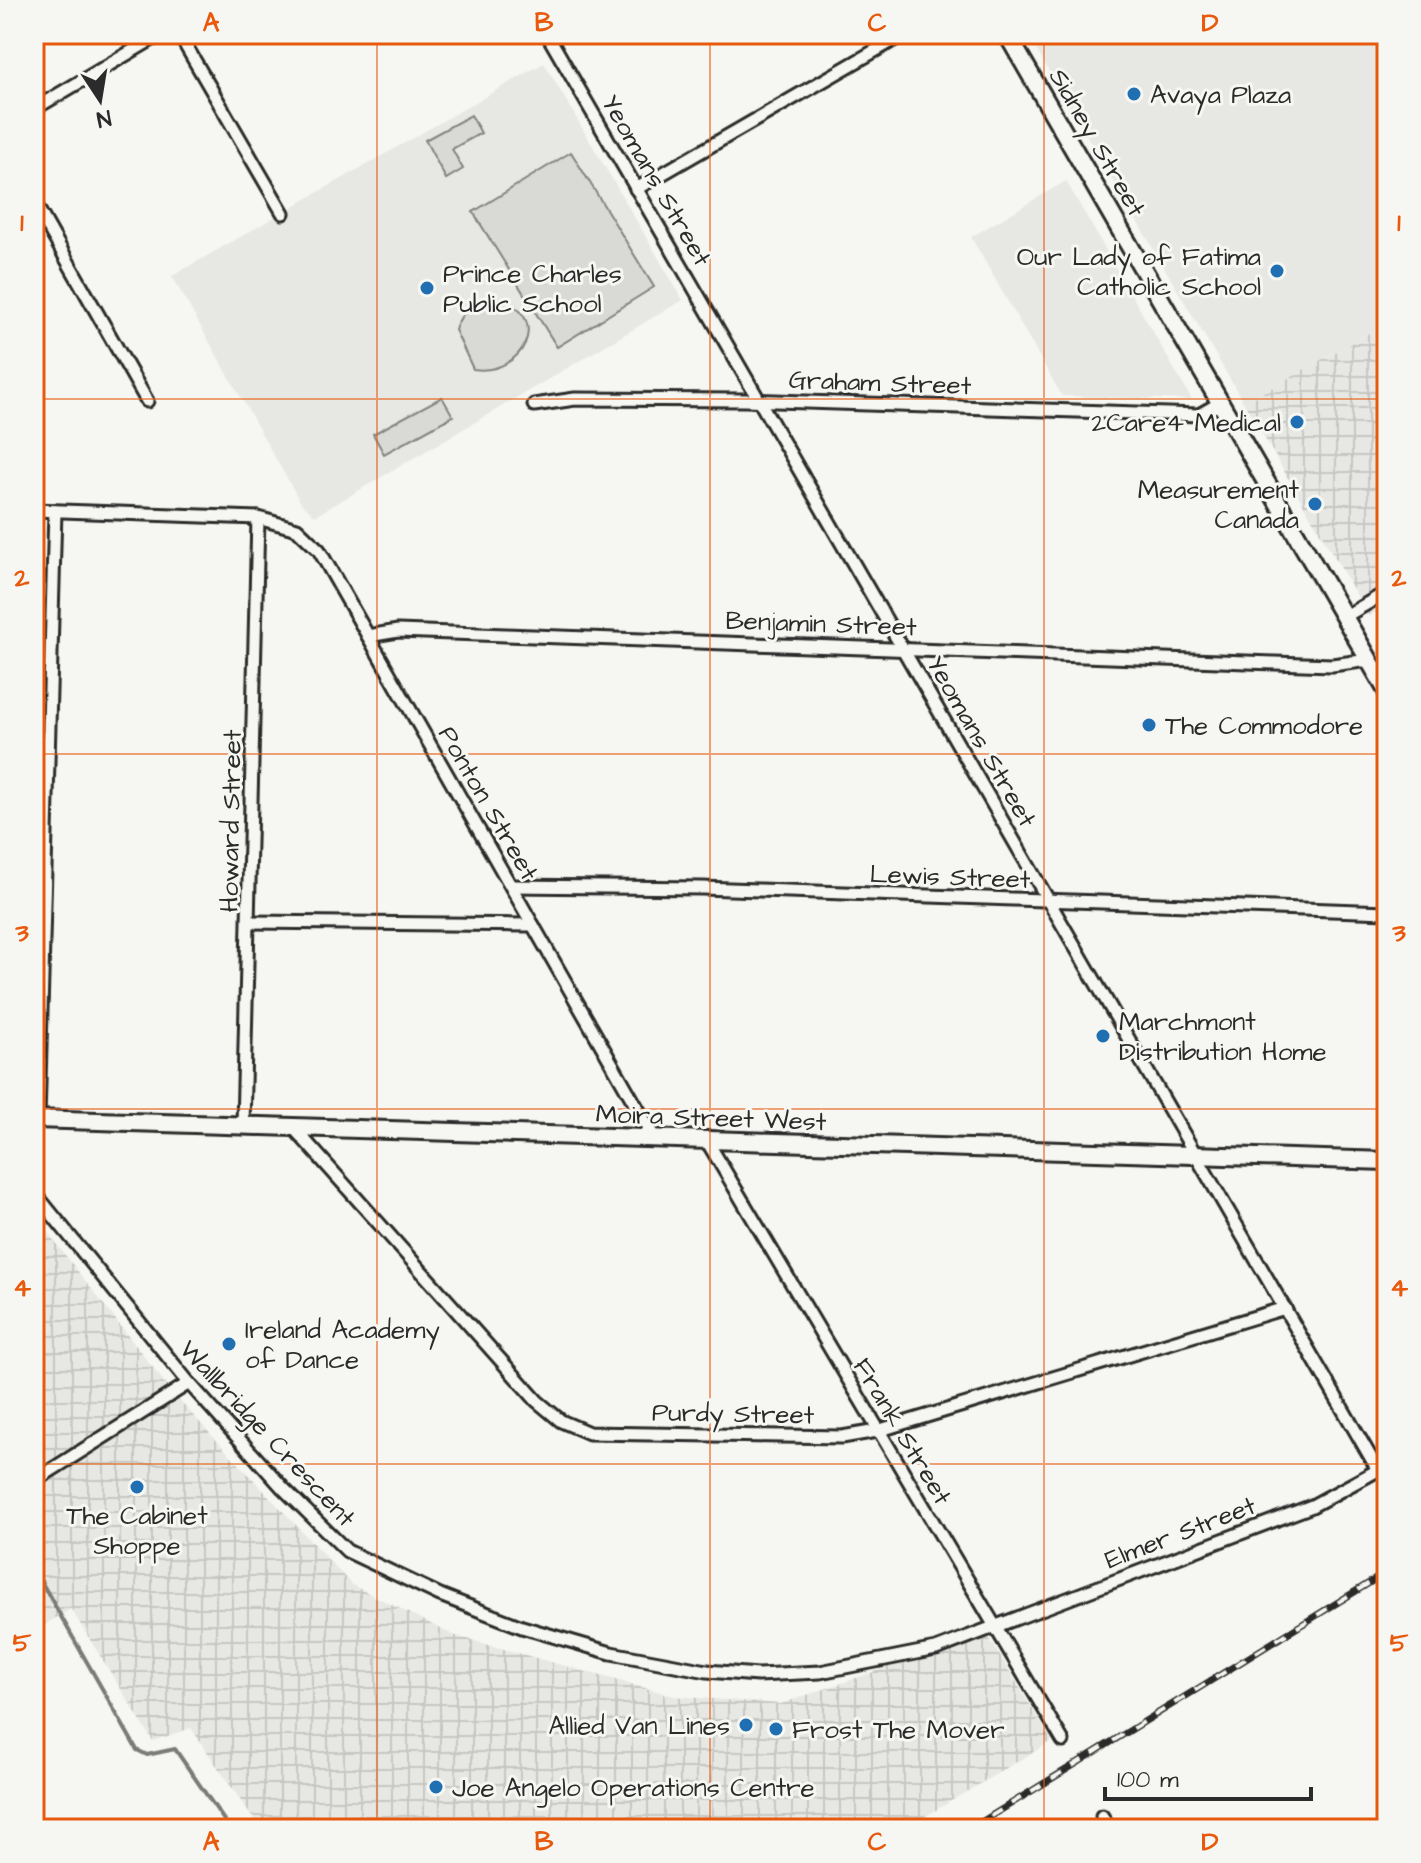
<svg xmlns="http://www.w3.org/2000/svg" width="1421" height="1863" viewBox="0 0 1421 1863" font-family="'Architects Daughter',sans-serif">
<defs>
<pattern id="industrial-grid" width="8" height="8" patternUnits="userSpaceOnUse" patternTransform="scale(2)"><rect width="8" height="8" fill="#e7e7e3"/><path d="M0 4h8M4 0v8" fill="none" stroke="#c6c6c3"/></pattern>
</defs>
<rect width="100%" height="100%" fill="#f6f6f2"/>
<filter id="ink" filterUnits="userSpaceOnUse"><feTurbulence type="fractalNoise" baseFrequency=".0125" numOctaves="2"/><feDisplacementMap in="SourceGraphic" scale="16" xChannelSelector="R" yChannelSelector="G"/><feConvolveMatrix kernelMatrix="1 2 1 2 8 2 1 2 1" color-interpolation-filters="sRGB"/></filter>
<g filter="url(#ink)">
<!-- built -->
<g fill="#e7e7e3">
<path d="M1027,34H1387V323L1244,403Z"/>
<path d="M544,63L683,300L315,516L301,503L172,276Z"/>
<path d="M1066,181L1192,400L1062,396L971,237Z"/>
</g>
<!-- industrial -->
<g fill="url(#industrial-grid)">
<path d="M1387,323V606L1369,616L1244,403Z"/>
<path d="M34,1215L175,1396L352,1585L453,1635L674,1696L781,1704L986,1633L1052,1741L904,1829H260L191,1728L153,1741L71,1609L34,1631Z"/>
</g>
<!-- green -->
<g fill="#d9d9d5" stroke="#828280" stroke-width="2">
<path d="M471,115L481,133L452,149L463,169L446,179L425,140Z"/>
<path d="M571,152L654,287L557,347L473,212Z"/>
<path d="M495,297C556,315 522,377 473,369L455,330C461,310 475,302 495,297Z"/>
<path d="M442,397L453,416L384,454L373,434Z"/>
</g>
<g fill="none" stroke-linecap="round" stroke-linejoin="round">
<!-- stream -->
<path stroke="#7a7a78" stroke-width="4" d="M34,1569L137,1750L147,1755L175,1749L230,1829"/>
<defs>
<g id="minor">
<path d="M179,34L283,213"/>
<path d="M34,109L161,34"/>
<path d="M636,189L904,34"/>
<path d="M34,202L147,401"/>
<path d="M534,405L575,399L745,400L1199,415L1222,402"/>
<path d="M34,510L258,518L297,529L319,550L655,1139"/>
<path d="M1344,617L1387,592"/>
<path d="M368,636L398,631L1332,665L1369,660"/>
<path d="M511,886L702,888L1387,912"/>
<path d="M250,922L533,925"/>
<path d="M38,1119L55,511"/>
<path d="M243,1126L258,518"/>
<path d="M293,1127L537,1401L561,1421L589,1433L842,1437L877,1431L1285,1308"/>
<path d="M707,1141L1063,1741"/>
<path d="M34,1192L189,1383L283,1488L347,1551L440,1595L522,1627L611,1653L707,1671L758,1675L820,1672L936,1649L1312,1506L1378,1470L547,34"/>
<path d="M34,1481L189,1383"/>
<path d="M1102,1816L1109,1829"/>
</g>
<g id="secondary">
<path d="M1007,34L1387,691"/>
<path d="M34,1119L1387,1161"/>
</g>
</defs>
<!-- minor casing -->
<use href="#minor" stroke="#2b2b2b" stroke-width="17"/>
<!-- secondary casing -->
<use href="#secondary" stroke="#2b2b2b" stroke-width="22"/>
<!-- minor -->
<use href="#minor" stroke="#f6f6f2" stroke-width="11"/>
<!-- secondary -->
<use href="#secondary" stroke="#f6f6f2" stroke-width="16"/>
<defs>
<path id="rail" d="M970,1829L1387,1572"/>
</defs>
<!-- rail casing -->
<use href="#rail" stroke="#2b2b2b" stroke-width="7"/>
<!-- rail -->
<use href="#rail" stroke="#f6f6f2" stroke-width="4" stroke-dasharray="12" stroke-linecap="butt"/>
</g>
</g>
<!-- grid -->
<path fill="none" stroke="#e8590c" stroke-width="2" stroke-opacity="0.55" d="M377,34V1829M710,34V1829M1044,34V1829M34,399H1387M34,754H1387M34,1109H1387M34,1464H1387"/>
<!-- markers -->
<g fill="#1f6fb2" stroke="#f6f6f2" stroke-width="3">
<circle cx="1134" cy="94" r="8"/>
<circle cx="1277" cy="271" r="8"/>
<circle cx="427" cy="288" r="8"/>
<circle cx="1297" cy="422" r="8"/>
<circle cx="1315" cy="504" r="8"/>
<circle cx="1149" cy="725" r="8"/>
<circle cx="1103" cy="1036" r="8"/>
<circle cx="229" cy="1344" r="8"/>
<circle cx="137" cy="1487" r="8"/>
<circle cx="746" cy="1725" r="8"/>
<circle cx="776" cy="1729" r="8"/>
<circle cx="436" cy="1787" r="8"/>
</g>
<g text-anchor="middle" stroke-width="6" stroke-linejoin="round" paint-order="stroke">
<!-- poi labels -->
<g font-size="26" fill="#2b2b2b" stroke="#f6f6f2" text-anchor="start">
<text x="1150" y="103">Avaya Plaza</text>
<text x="1261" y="265" text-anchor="end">Our Lady of Fatima<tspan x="1261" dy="30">Catholic School</tspan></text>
<text x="443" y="282">Prince Charles<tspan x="443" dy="30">Public School</tspan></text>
<text x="1281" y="431" text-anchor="end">2Care4 Medical</text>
<text x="1299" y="498" text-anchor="end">Measurement<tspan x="1299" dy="30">Canada</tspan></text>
<text x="1165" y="734">The Commodore</text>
<text x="1119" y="1030">Marchmont<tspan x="1119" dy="30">Distribution Home</tspan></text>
<text x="245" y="1338">Ireland Academy<tspan x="245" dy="30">of Dance</tspan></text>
<text x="137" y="1524" text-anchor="middle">The Cabinet<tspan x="137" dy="30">Shoppe</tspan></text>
<text x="730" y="1734" text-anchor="end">Allied Van Lines</text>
<text x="792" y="1738">Frost The Mover</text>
<text x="452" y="1796">Joe Angelo Operations Centre</text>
</g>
<!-- street labels -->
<g font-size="26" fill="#2b2b2b" stroke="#f6f6f2">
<text transform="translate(1098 142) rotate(60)" y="9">Sidney Street</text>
<text transform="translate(657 180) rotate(60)" y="9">Yeomans Street</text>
<text transform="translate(880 382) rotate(2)" y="9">Graham Street</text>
<text transform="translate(821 623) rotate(2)" y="9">Benjamin Street</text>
<text transform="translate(982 741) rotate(60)" y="9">Yeomans Street</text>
<text transform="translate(489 803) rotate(60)" y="9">Ponton Street</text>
<text transform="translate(230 821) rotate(-89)" y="9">Howard Street</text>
<text transform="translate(950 876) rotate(2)" y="9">Lewis Street</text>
<text transform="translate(711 1117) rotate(2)" y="9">Moira Street West</text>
<text transform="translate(733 1413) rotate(1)" y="9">Purdy Street</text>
<text transform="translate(903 1431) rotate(59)" y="9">Frank Street</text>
<text transform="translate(268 1433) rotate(47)" y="9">Wallbridge Crescent</text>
<text transform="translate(1180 1532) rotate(-21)" y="9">Elmer Street</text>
</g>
</g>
<!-- margin -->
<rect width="1421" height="1863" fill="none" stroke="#f6f6f2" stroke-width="88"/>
<!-- north arrow -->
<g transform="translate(100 100) rotate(168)" stroke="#f6f6f2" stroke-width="6" paint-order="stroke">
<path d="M0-6L14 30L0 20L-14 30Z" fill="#2b2b2b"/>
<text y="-12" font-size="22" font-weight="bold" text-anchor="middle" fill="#2b2b2b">N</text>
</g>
<!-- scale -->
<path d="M1105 1787v12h206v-12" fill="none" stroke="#2b2b2b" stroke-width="4"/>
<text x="1117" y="1787" font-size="24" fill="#2b2b2b" stroke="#f6f6f2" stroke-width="6" paint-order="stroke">100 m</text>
<rect x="44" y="44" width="1333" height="1775" fill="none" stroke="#e8590c" stroke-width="3"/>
<g font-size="26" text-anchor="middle" font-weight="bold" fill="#e8590c">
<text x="211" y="31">A</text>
<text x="544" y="31">B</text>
<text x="877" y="31">C</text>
<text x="1210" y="31">D</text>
<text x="22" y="231">1</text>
<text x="1399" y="231">1</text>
<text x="22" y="586">2</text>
<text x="1399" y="586">2</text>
<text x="22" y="941">3</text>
<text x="1399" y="941">3</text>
<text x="22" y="1296">4</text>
<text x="1399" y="1296">4</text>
<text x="22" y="1651">5</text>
<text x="1399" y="1651">5</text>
<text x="211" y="1850">A</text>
<text x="544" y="1850">B</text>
<text x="877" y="1850">C</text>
<text x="1210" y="1850">D</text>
</g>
</svg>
